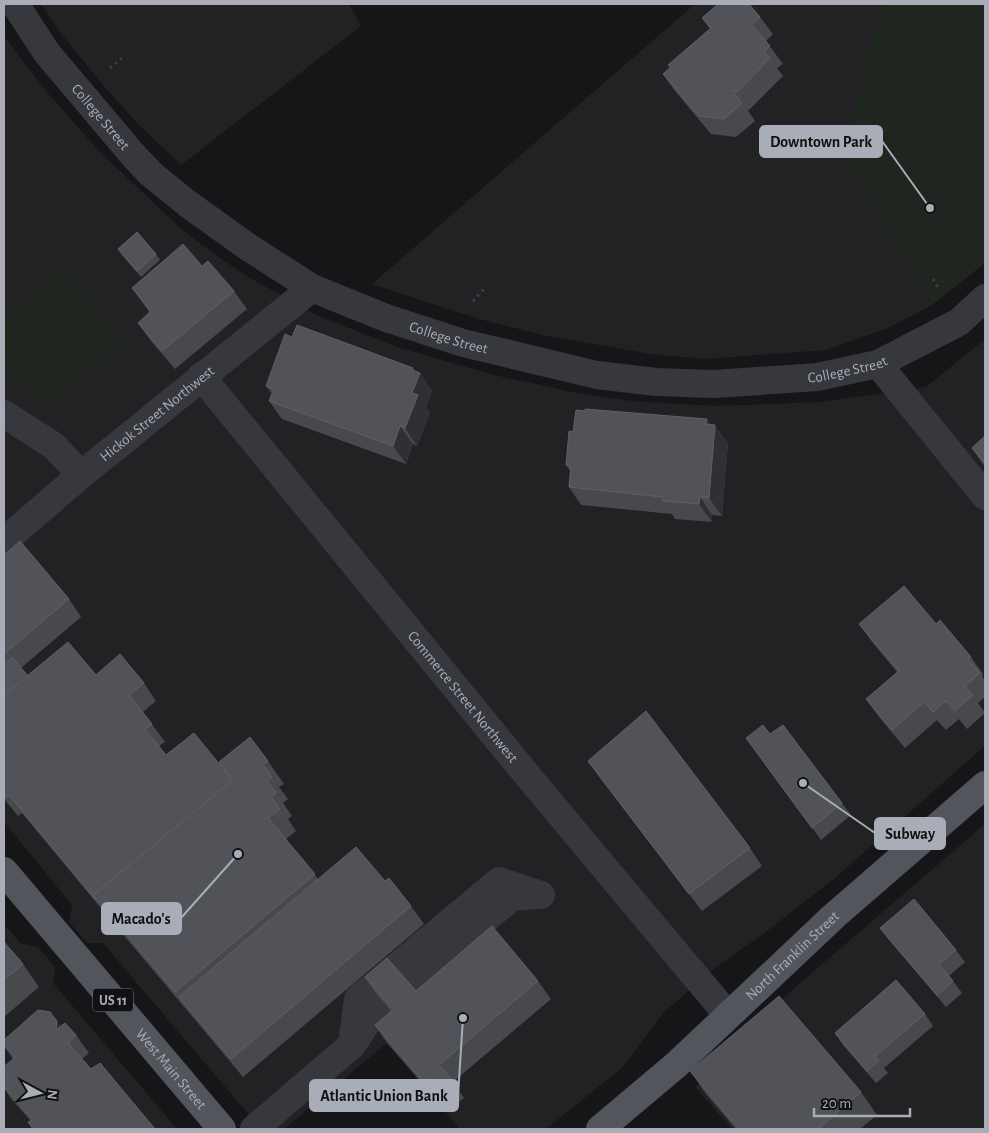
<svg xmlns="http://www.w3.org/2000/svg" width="989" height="1133" viewBox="0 0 989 1133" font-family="'Alegreya Sans',sans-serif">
<rect width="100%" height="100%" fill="#161618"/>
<!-- built -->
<g fill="#222225">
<path d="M41,4H349L361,26L181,165L137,123L103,85L63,36Z"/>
<path d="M695,4H881L843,154L932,305L886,329L825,350L705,359L650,354L543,335L479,319L372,284Z"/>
<path d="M4,36L46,91L99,151L177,225L203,246L245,275L316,315L397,347L494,375L577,393L632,401L715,406L821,402L926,387L985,339V746L835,878L766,932L719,965L663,1013L623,1067L546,1129H460L387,1043L284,1129H261L103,943H87L69,922L72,905L4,822Z"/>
<path d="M985,824V1129H732L695,1087L726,1060L778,1002Z"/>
<path d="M4,924L20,943L38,947L55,967L53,983L177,1129H4Z"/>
</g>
<!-- green -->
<g fill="#1e261f">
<path d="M881,4H985V263L932,305L843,154Z"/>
<path d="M65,269L125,343L43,410L4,362V318Z"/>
</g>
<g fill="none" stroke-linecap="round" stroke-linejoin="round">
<!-- path -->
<g stroke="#3d3f44" stroke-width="3" stroke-dasharray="2.5 4" stroke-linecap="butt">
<path d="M110,68L122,58"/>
<path d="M933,279L939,289"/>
<path d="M473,301L485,288"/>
</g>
<!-- minor -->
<g stroke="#37383d" stroke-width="28">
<path id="s1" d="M15,4L47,53L133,155L151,174L188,204L248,247L312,288L386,318L463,343L597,375L656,382L714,384L817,377L878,364L959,322L985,298"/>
<path d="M878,364L985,496"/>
<path id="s2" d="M201,376L527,775L727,1014"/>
<path d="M4,414L54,446L81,475"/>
<path id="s3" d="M4,541L81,475L312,288"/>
<path d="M355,1041L374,1011L512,897L539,895"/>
<path d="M254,1129L352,1045L358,999L499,881L541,895"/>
</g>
<!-- major -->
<g stroke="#53555c" stroke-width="28">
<path id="s4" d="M4,871L222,1129"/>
<path id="s5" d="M600,1129L676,1065L834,916L985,785"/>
</g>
</g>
<!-- wall -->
<g fill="#47494d">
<path d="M760,17L773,34L766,41L783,64L777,68L783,76L749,110L747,109L755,121L736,137L711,134L675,91L663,74L670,68L668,65L710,29L702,18Z"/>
<path d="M118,249L156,254L160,260L141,277L122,255Z"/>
<path d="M202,266L234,291L247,309L175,369L151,341L138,323L150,313L132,288Z"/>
<path d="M292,337L413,368L415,371L420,373L432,391L426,407L430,413L417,446L413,444L406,464L282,419L269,401L272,394L266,386Z"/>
<path d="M710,425L728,443L722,516L712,515V522L675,519L672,514L581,505L569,487L570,471L566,465L573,432Z"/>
<path d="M985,436V467L972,448Z"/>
<path d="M4,555L69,599L81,617L21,668L28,676L96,675L144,683L156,701L143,712L165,742L159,746L166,755L222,768L268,761L284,784L279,787L288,799L283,803L292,816L288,819L296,831L286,839L318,879L385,881L411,906L424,924L243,1077L191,1015L109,918L22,813L18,816L4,799Z"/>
<path d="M859,624H936L971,657L983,674L982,676L985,681V697L978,703L985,713L967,729L959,719L946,730L937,720L905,748L879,717L866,699L897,672L872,642Z"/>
<path d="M770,734L842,803L851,815L821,840L755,750Z"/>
<path d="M588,761L750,848L762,866L702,911L601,779Z"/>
<path d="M880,928L956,950L965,962L949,976L962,993L946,1007L889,940Z"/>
<path d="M4,942L23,964L39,987L4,1017Z"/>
<path d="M365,977L416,991L538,981L551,999L453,1082L464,1098L450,1109L438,1095L435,1098L387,1043L375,1025L391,1011L377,995Z"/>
<path d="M925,1014L933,1026L884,1068L888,1073L876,1083L843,1045L835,1033Z"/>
<path d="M60,1027L76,1035L89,1053L82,1059L91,1069L155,1129H33L28,1122L31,1121L12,1100L4,1088V1079L6,1077L4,1074V1067L13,1059L4,1046V1040Z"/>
<path d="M690,1071L861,1092L877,1115L860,1129H736L706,1094Z"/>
</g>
<!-- shaded-wall -->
<g fill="#2f3033">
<path d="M413,368L418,376L420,373L432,391L426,407L430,413L417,446L405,428Z"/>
<path d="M707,419L715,431V425L728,443L722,516L709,498L706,424Z"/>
<path d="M400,426L413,444L406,464L393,446Z"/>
<path d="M700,497L712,515V522L699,504Z"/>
<path d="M57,1021L69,1039L68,1043L56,1030Z"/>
</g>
<!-- building -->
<g fill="#525359" stroke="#5f6168">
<path d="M718,4H749L760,17L751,24L770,46L764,51L770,58L737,92L732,91L742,103L724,119L699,116L663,74L671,67L668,65L711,28L702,18Z"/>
<path d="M137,232L156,254L137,271L118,249Z"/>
<path d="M183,244L202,266L208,261L234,291L162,351L138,323L151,311L132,288Z"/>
<path d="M297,325L413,368L412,370L420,373L412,393L418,395L405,428L400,426L393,446L269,401L274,389L266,386L285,334L292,337Z"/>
<path d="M585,409L707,419L706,424L715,425L709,498L700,497L699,504L663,501V497L569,487L571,466L566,465L569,431L573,432L576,410L585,411Z"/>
<path d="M985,436V464L972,448Z"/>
<path d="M20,541L69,599L4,654V555Z"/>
<path d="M904,586L936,624L940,620L971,657L968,659L980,673L965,686L973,695L955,711L946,701L933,712L924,702L892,730L866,699L899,671L859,624Z"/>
<path d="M68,642L96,675L120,654L144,683L129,695L152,724L145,729L166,755L194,733L233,781L93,895L96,900L9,795L5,798L4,797V695Z"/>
<path d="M12,657L28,676L4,695V664Z"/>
<path d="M646,711L750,848L689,894L588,761Z"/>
<path d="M763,725L770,734L783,725L842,803L812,828L746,738Z"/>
<path d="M250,737L268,761L263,765L272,777L267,781L276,793L271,797L280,809L268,818L315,874L175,992L93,895L233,780L219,762Z"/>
<path d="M356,847L385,881L389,878L411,906L231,1059L179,997Z"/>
<path d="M914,899L956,950L939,964L953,981L937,995L880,928Z"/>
<path d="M492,926L538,981L439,1065L452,1080L438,1091L426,1077L422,1080L375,1025L393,1010L365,977L387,958L416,991Z"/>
<path d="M4,942L23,964L4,980Z"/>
<path d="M896,980L925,1014L875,1056L879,1061L867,1071L835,1033Z"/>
<path d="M779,996L861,1092L818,1129H739L690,1071Z"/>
<path d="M38,1010L50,1012L57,1021L56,1030L65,1023L76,1035L68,1043L91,1069L100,1063L155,1129H33L28,1122L33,1120L4,1087V1079L7,1076L4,1073V1067L15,1057L4,1045V1040Z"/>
</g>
<g text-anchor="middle" stroke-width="4" stroke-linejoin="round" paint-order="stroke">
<!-- shield labels -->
<rect fill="#111113" stroke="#7b7e86" stroke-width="1" x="93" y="988.5" width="40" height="23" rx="4"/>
<g font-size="14" font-weight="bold" fill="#a8adb8">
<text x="113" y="1005">US 11</text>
</g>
<!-- street labels -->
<g font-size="15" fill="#a8adb8" stroke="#111113">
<text dy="5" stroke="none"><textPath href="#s1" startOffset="142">College Street</textPath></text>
<text dy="5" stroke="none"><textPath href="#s1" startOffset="561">College Street</textPath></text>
<text dy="5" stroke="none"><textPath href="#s1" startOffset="966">College Street</textPath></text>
<text dy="5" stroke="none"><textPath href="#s3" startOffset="199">Hickok Street Northwest</textPath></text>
<text dy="5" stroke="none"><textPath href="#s2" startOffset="414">Commerce Street Northwest</textPath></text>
<text dy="5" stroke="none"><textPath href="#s5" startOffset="259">North Franklin Street</textPath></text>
<text dy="5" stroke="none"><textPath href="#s4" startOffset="259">West Main Street</textPath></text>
</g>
</g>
<!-- callouts -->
<path fill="none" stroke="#a8adb8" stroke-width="2" d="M930 208L882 141M803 783L875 833M238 854L181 918M463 1018L458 1096"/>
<g fill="#a8adb8" stroke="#111113" stroke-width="2">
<circle cx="930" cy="208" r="5"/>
<circle cx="803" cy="783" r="5"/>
<circle cx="238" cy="854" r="5"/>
<circle cx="463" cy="1018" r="5"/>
</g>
<g fill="#a8adb8" stroke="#a8adb8" stroke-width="2">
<rect x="760" y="126" width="122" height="31" rx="5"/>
<rect x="875" y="818" width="70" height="31" rx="5"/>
<rect x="102" y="903" width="79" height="31" rx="5"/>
<rect x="310" y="1080" width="148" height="31" rx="5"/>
</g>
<g font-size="16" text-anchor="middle" font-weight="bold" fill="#111">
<text x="821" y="147">Downtown Park</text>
<text x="910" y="839">Subway</text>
<text x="141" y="924">Macado's</text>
<text x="384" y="1101">Atlantic Union Bank</text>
</g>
<!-- border -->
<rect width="989" height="1133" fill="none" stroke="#a8adb8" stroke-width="10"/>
<!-- north arrow -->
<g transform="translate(40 1093) rotate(97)" stroke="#111113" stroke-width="4" paint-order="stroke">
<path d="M0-4L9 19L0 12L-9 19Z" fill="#a8adb8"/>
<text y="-8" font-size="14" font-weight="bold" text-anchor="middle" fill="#a8adb8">N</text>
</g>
<!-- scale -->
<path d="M814 1108v8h96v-8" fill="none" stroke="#a8adb8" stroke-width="2.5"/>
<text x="822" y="1108" font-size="15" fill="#a8adb8" stroke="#111113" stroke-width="4" paint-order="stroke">20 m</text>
</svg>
